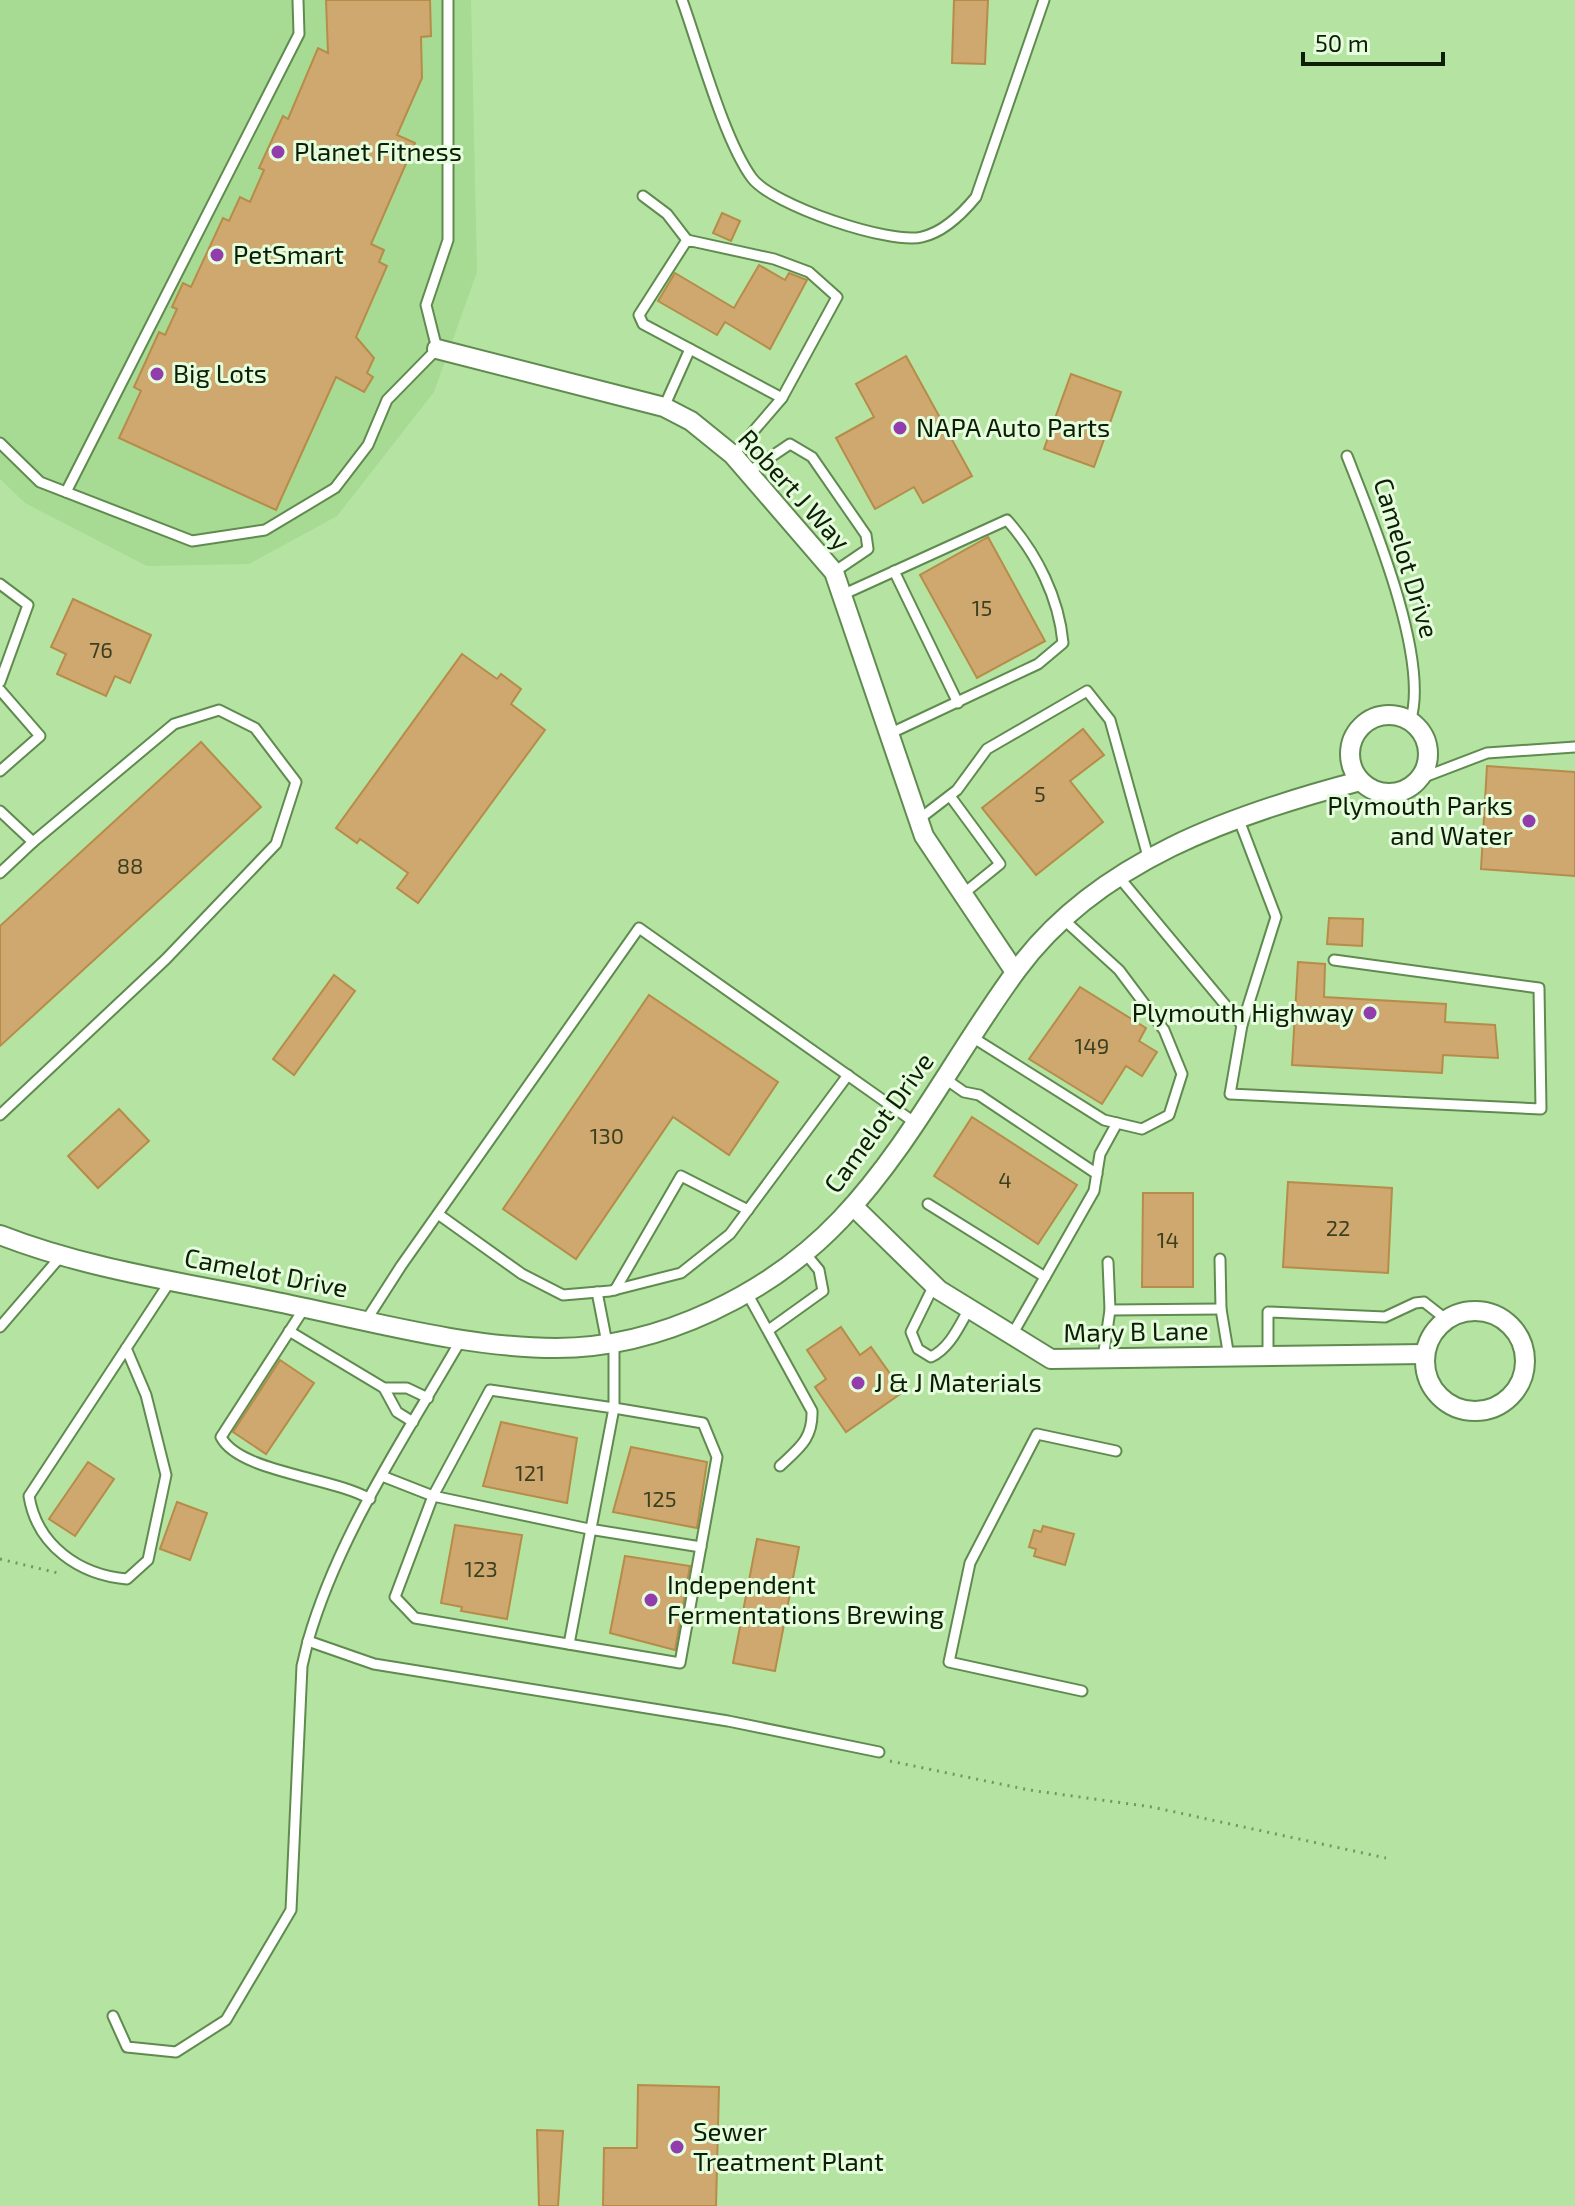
<svg xmlns="http://www.w3.org/2000/svg" width="1575" height="2206" viewBox="0 0 1575 2206" font-family="'Exo 2',sans-serif">
<rect width="100%" height="100%" fill="#b4e3a2"/>
<!-- built -->
<path fill="#a7da93" d="M0,0H471L477,272L434,392L337,516L249,564L147,566L25,503L0,479Z"/>
<!-- building -->
<g fill="#cea86f" stroke="#b78c48" stroke-width="2">
<path d="M326,0H430L431,36L421,37L422,78L397,135L415,143L371,244L384,250L379,262L387,266L356,337L374,358L367,373L373,377L364,392L336,377L276,510L119,438L141,391L134,387L159,332L165,335L177,309L172,307L183,283L191,287L223,218L229,221L240,197L250,202L264,170L259,168L283,116L288,119L318,48L328,53Z"/>
<path d="M954,0H988L985,64L952,63Z"/>
<path d="M722,213L740,221L731,241L713,233Z"/>
<path d="M759,265L785,280L789,273L807,280L770,349L725,322L717,335L658,301L675,273L734,308Z"/>
<path d="M906,356L972,476L923,503L914,487L875,509L836,438L874,417L856,384Z"/>
<path d="M1071,374L1121,392L1094,467L1044,449Z"/>
<path d="M988,537L1045,641L977,678L920,575Z"/>
<path d="M73,599L151,635L130,683L115,676L106,696L57,674L66,654L51,647Z"/>
<path d="M462,654L497,679L501,674L521,689L511,704L545,730L418,903L397,888L408,873L360,839L357,843L336,828Z"/>
<path d="M1083,729L1104,755L1070,781L1103,822L1036,875L982,808Z"/>
<path d="M201,742L261,807L0,1046V926Z"/>
<path d="M1487,766L1575,772V876L1481,869Z"/>
<path d="M1329,918L1363,919L1362,946L1327,944Z"/>
<path d="M1298,962L1325,964L1324,997L1446,1004L1445,1022L1495,1025L1498,1058L1443,1055L1442,1073L1292,1065Z"/>
<path d="M334,975L355,991L294,1075L273,1059Z"/>
<path d="M1080,987L1146,1028L1139,1041L1157,1052L1142,1076L1126,1066L1102,1104L1029,1059Z"/>
<path d="M649,995L778,1082L729,1155L673,1117L576,1259L503,1209Z"/>
<path d="M119,1109L149,1141L98,1188L68,1156Z"/>
<path d="M972,1117L1077,1185L1038,1244L934,1176Z"/>
<path d="M1288,1182L1392,1188L1388,1273L1283,1267Z"/>
<path d="M1143,1193H1193V1287H1142Z"/>
<path d="M841,1327L860,1355L871,1347L903,1392L846,1432L815,1387L826,1379L807,1350Z"/>
<path d="M280,1360L314,1383L266,1454L233,1432Z"/>
<path d="M501,1422L577,1438L567,1503L483,1486Z"/>
<path d="M631,1447L707,1462L697,1528L613,1512Z"/>
<path d="M88,1462L114,1479L75,1536L49,1519Z"/>
<path d="M177,1502L207,1513L190,1560L160,1549Z"/>
<path d="M455,1525L522,1535L507,1619L461,1611L462,1607L441,1603Z"/>
<path d="M1043,1526L1074,1534L1065,1565L1034,1556L1036,1549L1029,1547L1034,1530L1041,1532Z"/>
<path d="M757,1539L799,1547L775,1671L733,1663Z"/>
<path d="M625,1556L690,1566L675,1650L610,1633Z"/>
<path d="M638,2085L719,2087L716,2206H603L604,2148H637Z"/>
<path d="M537,2130L563,2131L558,2206H539Z"/>
</g>
<g fill="none" stroke-linecap="round" stroke-linejoin="round">
<defs>
<g id="service">
<path d="M682,0C699,47 724,140 752,178C772,205 890,245 922,237C944,232 962,214 976,197L1044,0"/>
<path d="M643,196L667,214L687,240"/>
<path d="M690,349L643,324L639,315L687,240L774,259L809,272L837,297L782,398L733,455"/>
<path d="M664,407L690,349L782,398"/>
<path d="M0,443L40,482L192,541L265,530L335,488L368,445L387,400L437,349L426,305L448,240V0"/>
<path d="M1347,456C1371,517 1431,660 1410,722"/>
<path d="M747,473L790,444L812,457L866,535L868,549L834,572"/>
<path d="M66,492L299,34L298,0"/>
<path d="M894,571L958,703"/>
<path d="M0,584L28,605L0,682"/>
<path d="M842,595L1007,520C1037,554 1059,598 1063,643L1038,664L889,734"/>
<path d="M0,690L40,736L0,771"/>
<path d="M1419,779L1487,753L1575,747"/>
<path d="M950,796L1000,864L963,894"/>
<path d="M0,811L33,842L174,724L219,710L255,728L296,782L276,844L166,959L0,1115"/>
<path d="M918,820L957,790L987,749L1087,691L1110,720L1149,860"/>
<path d="M0,873L33,842"/>
<path d="M1118,876L1242,1025L1276,917L1239,820"/>
<path d="M1242,1025L1230,1094L1541,1109L1539,988L1334,960"/>
<path d="M972,1037L1104,1120L1142,1129L1169,1115L1182,1074L1164,1030L1119,970L1062,918"/>
<path d="M944,1078L964,1092L979,1095L1097,1174"/>
<path d="M928,1204L1045,1277"/>
<path d="M438,1214L522,1274L563,1295L610,1291L681,1273L730,1234L848,1075"/>
<path d="M1220,1259L1221,1309L1229,1357"/>
<path d="M934,1285L911,1332L918,1349L931,1357C950,1348 959,1326 969,1309"/>
<path d="M615,1290L681,1176L748,1210"/>
<path d="M597,1292L607,1343"/>
<path d="M747,1293L812,1411C813,1439 799,1448 780,1466"/>
<path d="M305,1307L221,1437C239,1472 332,1477 370,1499"/>
<path d="M1110,1310L1221,1309"/>
<path d="M367,1319L401,1266L639,928L914,1122"/>
<path d="M0,1327L61,1256"/>
<path d="M770,1329L823,1291L819,1270L805,1253"/>
<path d="M289,1331L384,1388H407L428,1398"/>
<path d="M1012,1335L1094,1191L1100,1154L1117,1123"/>
<path d="M462,1338C407,1434 339,1533 308,1641L374,1664L728,1721L879,1752"/>
<path d="M126,1348L146,1395L166,1475L148,1560L127,1579C80,1575 37,1546 29,1496L171,1280"/>
<path d="M1268,1356V1312L1385,1317L1415,1303L1424,1302L1447,1320"/>
<path d="M1103,1358L1110,1310L1108,1262"/>
<path d="M384,1388L397,1412L413,1422"/>
<path d="M382,1476L433,1496L395,1597L415,1618L680,1663L717,1457L703,1423L614,1408V1342"/>
<path d="M569,1644L614,1408L490,1390L433,1496L589,1529L701,1547"/>
<path d="M1082,1691L949,1662L970,1563L1037,1434L1116,1451"/>
<path d="M113,2016L127,2047L176,2052L226,2020L291,1910L302,1666L308,1641"/>
</g>
<g id="minor">
<path d="M437,349L664,407L691,421L733,455L834,572L924,836L1015,972"/>
<circle cx="1389" cy="754" r="39"/>
<path d="M853,1206L939,1290L1051,1359L1425,1354"/>
<path d="M0,1235C87,1269 181,1282 272,1301C363,1319 464,1348 556,1348C661,1348 771,1293 841,1219C911,1145 957,1051 1017,970C1097,861 1234,814 1360,781"/>
<circle cx="1475" cy="1361" r="50"/>
</g>
</defs>
<!-- service casing -->
<use href="#service" stroke="#608b4f" stroke-width="13"/>
<!-- minor casing -->
<use href="#minor" stroke="#608b4f" stroke-width="22"/>
<!-- path -->
<g stroke="#739665" stroke-width="3" stroke-dasharray="2 6" stroke-linecap="butt">
<path d="M0,1559L58,1573"/>
<path d="M890,1761L1029,1790L1152,1807L1386,1858"/>
</g>
<!-- service -->
<use href="#service" stroke="#fff" stroke-width="9"/>
<!-- minor -->
<use href="#minor" stroke="#fff" stroke-width="18"/>
</g>
<!-- markers -->
<g fill="#913dab" stroke="#e5fddc" stroke-width="3">
<circle cx="278" cy="152" r="8"/>
<circle cx="217" cy="255" r="8"/>
<circle cx="157" cy="374" r="8"/>
<circle cx="900" cy="428" r="8"/>
<circle cx="1529" cy="821" r="8"/>
<circle cx="1370" cy="1013" r="8"/>
<circle cx="858" cy="1383" r="8"/>
<circle cx="651" cy="1600" r="8"/>
<circle cx="677" cy="2147" r="8"/>
</g>
<g text-anchor="middle" stroke-width="6" stroke-linejoin="round" paint-order="stroke">
<!-- number labels -->
<g font-size="22" fill="#3d4020">
<text x="982" y="616">15</text>
<text x="101" y="658">76</text>
<text x="1040" y="802">5</text>
<text x="130" y="874">88</text>
<text x="1092" y="1054">149</text>
<text x="607" y="1144">130</text>
<text x="1005" y="1188">4</text>
<text x="1338" y="1236">22</text>
<text x="1168" y="1248">14</text>
<text x="530" y="1481">121</text>
<text x="660" y="1507">125</text>
<text x="481" y="1577">123</text>
</g>
<!-- poi labels -->
<g font-size="26" fill="#0d1e06" stroke="#e5fddc" text-anchor="start">
<text x="294" y="161">Planet Fitness</text>
<text x="233" y="264">PetSmart</text>
<text x="173" y="383">Big Lots</text>
<text x="916" y="437">NAPA Auto Parts</text>
<text x="1513" y="815" text-anchor="end">Plymouth Parks<tspan x="1513" dy="30">and Water</tspan></text>
<text x="1354" y="1022" text-anchor="end">Plymouth Highway</text>
<text x="874" y="1392">J &amp; J Materials</text>
<text x="667" y="1594">Independent<tspan x="667" dy="30">Fermentations Brewing</tspan></text>
<text x="693" y="2141">Sewer<tspan x="693" dy="30">Treatment Plant</tspan></text>
</g>
<!-- street labels -->
<g font-size="26" fill="#0d1e06" stroke="#e5fddc">
<text transform="translate(794 490) rotate(48)" y="9">Robert J Way</text>
<text transform="translate(1406 558) rotate(73)" y="9">Camelot Drive</text>
<text transform="translate(879 1123) rotate(-54)" y="9">Camelot Drive</text>
<text transform="translate(266 1273) rotate(11)" y="9">Camelot Drive</text>
<text transform="translate(1136 1332) rotate(-1)" y="9">Mary B Lane</text>
</g>
</g>
<!-- scale -->
<path d="M1303 52v12h140v-12" fill="none" stroke="#0d1e06" stroke-width="4"/>
<text x="1315" y="52" font-size="24" fill="#0d1e06" stroke="#e5fddc" stroke-width="6" paint-order="stroke">50 m</text>
</svg>
